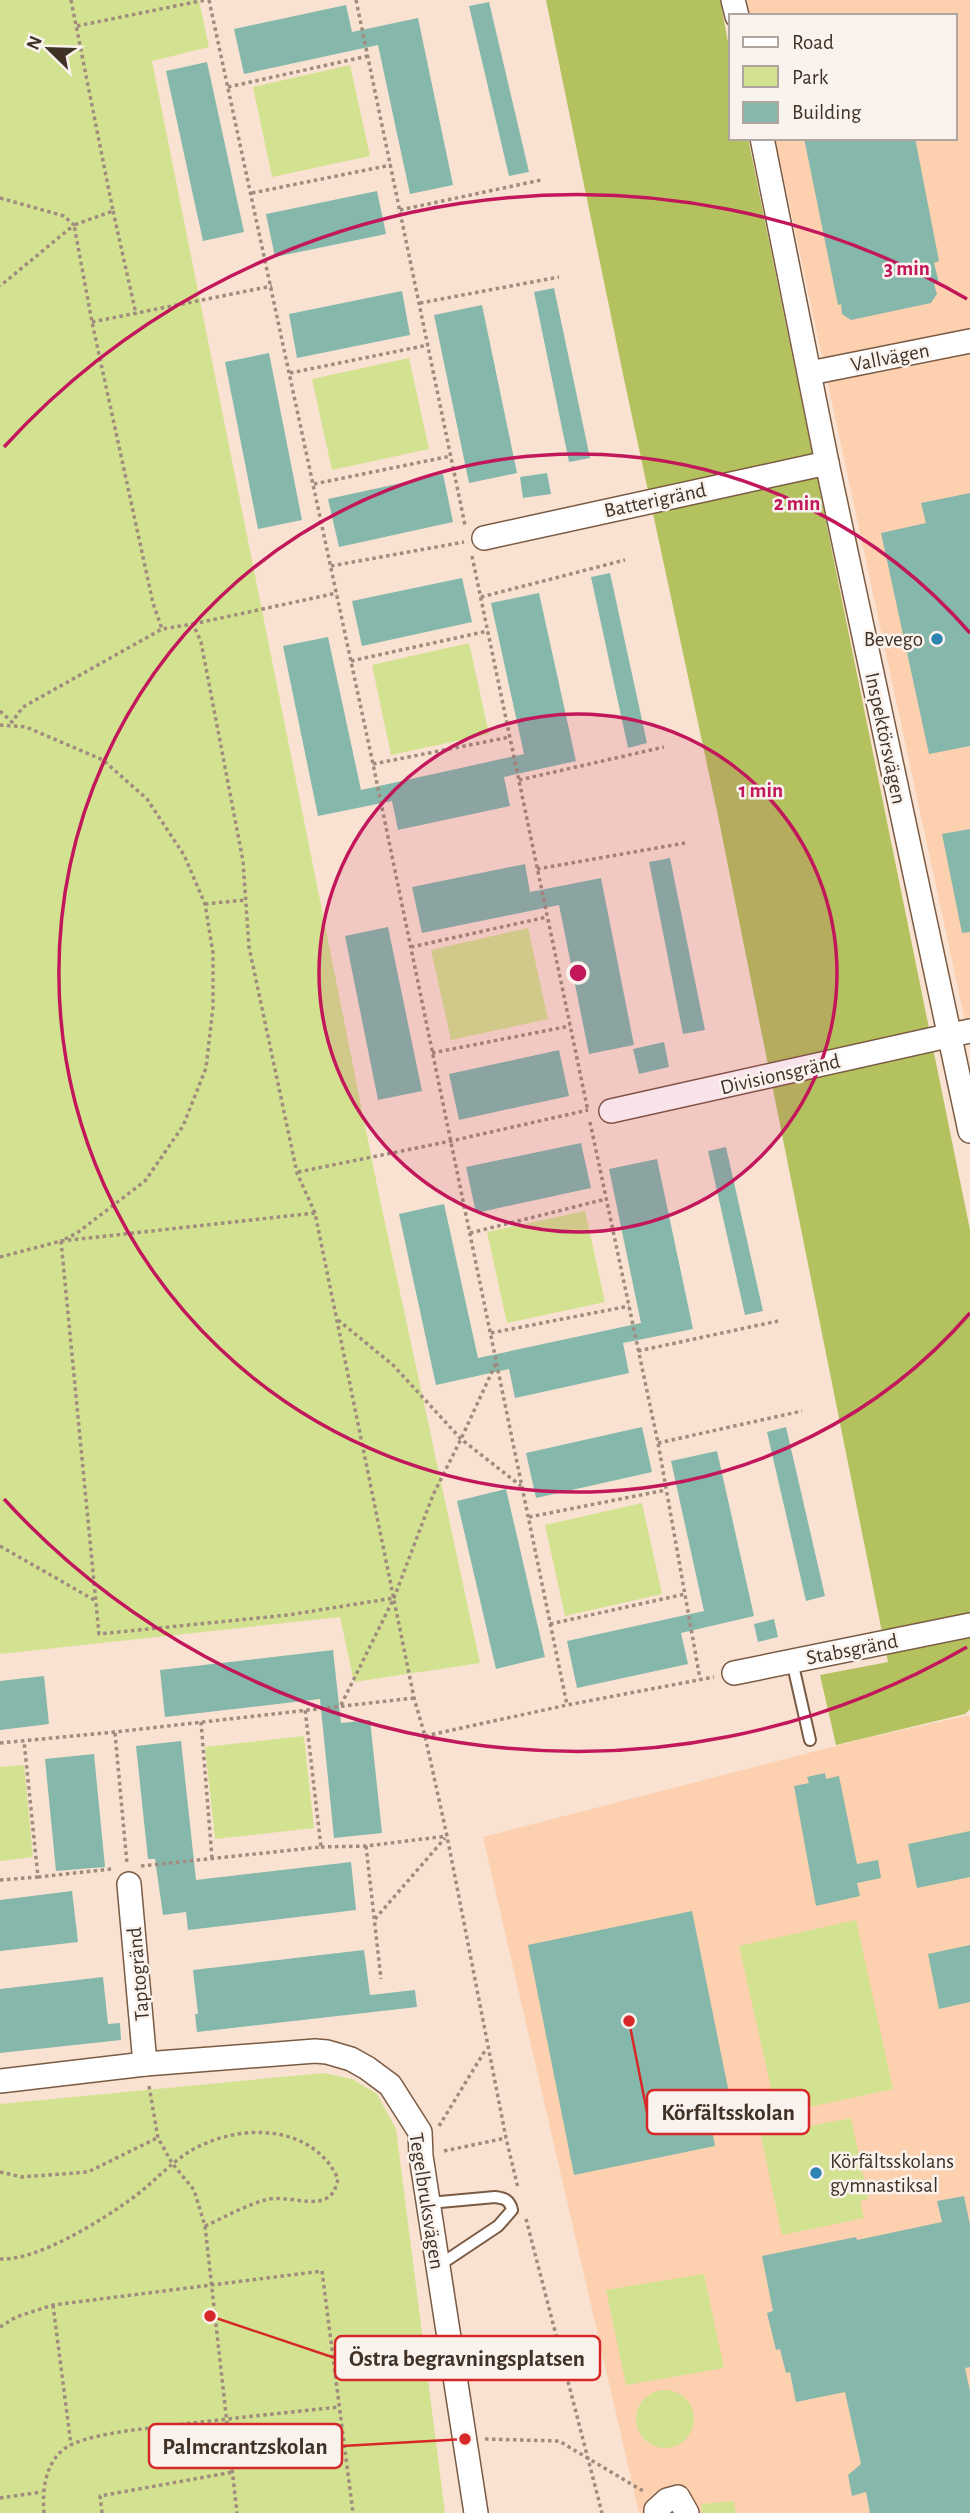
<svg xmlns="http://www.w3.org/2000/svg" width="970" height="2513" viewBox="0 0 970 2513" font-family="'Alegreya Sans',sans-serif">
<rect width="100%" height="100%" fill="#f9e2d1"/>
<!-- built -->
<g fill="#fdd0af">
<path d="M747,0H970V1044L775,138H954V16H750Z"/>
<path d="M970,1715V2513H639L483,1837L863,1739Z"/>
</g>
<!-- green -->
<g fill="#d3e290">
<path d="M0,0H199L209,47L152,61L379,1195L480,1663L354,1682L340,1617L0,1654Z"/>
<path d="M350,65L370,156L272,177L253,87Z"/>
<path d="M409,358L429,449L332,470L312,379Z"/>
<path d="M469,643L489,734L391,755L372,665Z"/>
<path d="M528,928L548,1019L451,1040L431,950Z"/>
<path d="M585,1211L605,1302L507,1323L487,1232Z"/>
<path d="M642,1503L662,1594L565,1616L545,1525Z"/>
<path d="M304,1736L314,1828L215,1839L205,1747Z"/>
<path d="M24,1765L33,1857L0,1861V1767Z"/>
<path d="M856,1920L893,2089L777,2114L739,1946Z"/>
<path d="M323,2073L352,2079L377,2094L396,2129L445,2513H0V2104Z"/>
<path d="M851,2118L868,2199L860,2201L864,2218L782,2235L761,2136Z"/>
<path d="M704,2274L724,2368L626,2385L606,2290Z"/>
<circle cx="665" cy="2419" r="29"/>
<path d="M734,2501L736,2513H702L701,2504Z"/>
</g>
<!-- forest -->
<path fill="#b3c25e" d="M546,0H720L730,52V138H748L970,1230V1709L965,1714L836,1745L820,1675L888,1662L717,811L624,379Z"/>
<!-- building -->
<g fill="#85b8ab">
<path d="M489,2L529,172L509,176L469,6Z"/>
<path d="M346,5L352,32L418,18L453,185L410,194L378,45L244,74L234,29Z"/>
<path d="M207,62L244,232L203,241L166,71Z"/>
<path d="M804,138H915L939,261L934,263L939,283L934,284L937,294L931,303L851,320L842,314L841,304L838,305Z"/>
<path d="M377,191L386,234L275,257L266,214Z"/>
<path d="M554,288L590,458L569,462L534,292Z"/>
<path d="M402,291L410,335L297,358L289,314Z"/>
<path d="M482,305L517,473L469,483L434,315Z"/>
<path d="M269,353L302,520L258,529L225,362Z"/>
<path d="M547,473L551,494L523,498L520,477Z"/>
<path d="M443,474L453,522L339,547L328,499Z"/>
<path d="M970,493V746L929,754L881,533L926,523L921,503Z"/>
<path d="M610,573L647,743L628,748L591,577Z"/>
<path d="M462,578L472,622L362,646L352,601Z"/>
<path d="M539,593L576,761L504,777L510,806L398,830L392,801L318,816L283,646L328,637L361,790L524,754L491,603Z"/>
<path d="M970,829V932L962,933L942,834Z"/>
<path d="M670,858L705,1030L683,1034L649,862Z"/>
<path d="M525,864L530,892L601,878L634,1045L589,1054L559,905L422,933L412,887Z"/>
<path d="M388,927L422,1091L378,1100L345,936Z"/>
<path d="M664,1042L669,1067L639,1074L633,1049Z"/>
<path d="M559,1050L569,1096L459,1120L449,1074Z"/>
<path d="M581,1143L591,1188L476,1213L466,1167Z"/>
<path d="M726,1147L763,1311L745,1315L708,1151Z"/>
<path d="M657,1159L693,1329L623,1343L629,1373L515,1398L509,1369L436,1385L399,1214L444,1204L478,1358L641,1323L609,1169Z"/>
<path d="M642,1427L652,1472L536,1498L526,1453Z"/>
<path d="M786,1427L825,1596L806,1601L767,1432Z"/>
<path d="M717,1451L754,1616L681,1633L688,1664L577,1688L567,1641L704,1611L671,1461Z"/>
<path d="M506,1489L545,1657L496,1669L457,1501Z"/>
<path d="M774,1619L778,1637L758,1642L754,1624Z"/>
<path d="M333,1650L341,1723L370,1720L382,1833L334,1838L320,1699L165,1717L160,1670Z"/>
<path d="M44,1676L49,1724L0,1730V1681Z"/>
<path d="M181,1741L196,1880L351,1862L356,1910L188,1930L186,1912L163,1915L155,1859H148L136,1746Z"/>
<path d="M94,1754L105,1867L56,1871L45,1759Z"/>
<path d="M825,1773L826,1779L839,1776L857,1864L878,1860L881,1878L857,1883L860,1896L816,1906L794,1786L809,1783L807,1777Z"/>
<path d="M970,1831V1877L917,1888L908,1844Z"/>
<path d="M72,1891L78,1942L0,1951V1900Z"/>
<path d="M692,1911L730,2098L707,2102L715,2146L574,2175L528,1945Z"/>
<path d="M970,1945V2002L939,2009L928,1954Z"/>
<path d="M364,1950L370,1995L415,1990L417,2007L197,2032L195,2014H198L193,1970Z"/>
<path d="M103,1977L108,2024L120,2023L121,2040L0,2053V1989Z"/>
<path d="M964,2196L970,2225V2367L965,2368L970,2391V2513H870L866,2492L852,2496L848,2475L861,2464L845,2392L796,2402L790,2372L786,2373L780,2349L776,2350L767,2313L773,2311L762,2256L856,2237L857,2240L942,2222L937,2201Z"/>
</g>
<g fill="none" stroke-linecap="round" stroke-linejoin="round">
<defs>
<g id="lane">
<path d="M792,1661L810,1740"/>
<path d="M429,2203L495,2197C504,2198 510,2200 512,2210L498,2226L438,2266"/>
</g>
<g id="street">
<path d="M733,0L737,16"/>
<path d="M762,138L827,463L970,1131"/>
<path d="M810,373L970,341"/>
<path d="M484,538L827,463"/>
<path d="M611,1111L970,1031"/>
<path d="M734,1673L970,1625"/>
<path d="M129,1884L145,2064"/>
<path d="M0,2081L145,2064L315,2051L327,2052L351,2059L367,2068L390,2085L420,2132L421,2156L476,2513"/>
<path d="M656,2513V2510L667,2500L678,2497L687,2513"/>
</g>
</defs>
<!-- lane casing -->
<use href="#lane" stroke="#7b5a42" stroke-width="14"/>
<!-- street casing -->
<use href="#street" stroke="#7b5a42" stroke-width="26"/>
<!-- path -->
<g stroke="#a08c7e" stroke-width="3.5" stroke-dasharray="3.5 3.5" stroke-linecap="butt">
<path d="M71,0L113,211L74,225L92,322L153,603L162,629L193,624L201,642L243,861L249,947L297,1173L315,1213L414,1698L425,1736L447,1836L506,2138L518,2188"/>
<path d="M209,0L373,764L567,1705"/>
<path d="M356,0L465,525"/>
<path d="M77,26L205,0"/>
<path d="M228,87L368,56"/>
<path d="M252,193L391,165"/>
<path d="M0,198L64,216L74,225L0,286"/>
<path d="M400,210L541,180"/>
<path d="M113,211L136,314"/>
<path d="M420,303L559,277"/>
<path d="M92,322L272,286"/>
<path d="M290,373L428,345"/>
<path d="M314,484L451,456"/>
<path d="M472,556L588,1111"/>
<path d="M331,566L464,542"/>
<path d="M481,597L625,560"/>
<path d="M193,624L337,593"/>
<path d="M351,661L488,631"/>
<path d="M0,711L12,722L23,707L162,629"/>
<path d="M0,725L26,727L103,760L147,799L184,855L205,904L213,953V1007L206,1068L183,1126L145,1181L77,1233L61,1241"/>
<path d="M373,764L510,737"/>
<path d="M519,780L664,747"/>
<path d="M537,869L685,843"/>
<path d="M205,904L245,900"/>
<path d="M411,947L547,917"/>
<path d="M432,1053L570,1026"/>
<path d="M590,1122L658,1443L700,1679"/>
<path d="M298,1172L451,1141L588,1110"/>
<path d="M470,1233L606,1199"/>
<path d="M61,1241L99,1634L288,1615L394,1598"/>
<path d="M0,1257L61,1241L315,1213"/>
<path d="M338,1320L393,1365L461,1439L521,1486"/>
<path d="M491,1333L629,1306"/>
<path d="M638,1351L778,1321"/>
<path d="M658,1443L802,1411"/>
<path d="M529,1517L666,1490"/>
<path d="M0,1546L96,1601"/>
<path d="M550,1624L685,1594"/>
<path d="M341,1705L394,1598L433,1495L461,1439L496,1363"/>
<path d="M201,1722L212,1858"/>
<path d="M115,1733L127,1864"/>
<path d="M425,1736L567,1705L714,1677"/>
<path d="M0,1743L115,1732L414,1698"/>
<path d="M366,1846L381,1979"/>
<path d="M321,1847L366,1846L447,1836"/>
<path d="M141,1866L321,1847L305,1709"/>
<path d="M38,1877L112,1869"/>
<path d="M0,1880L38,1877L24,1741"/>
<path d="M375,1919L445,1838"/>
<path d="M149,2086L158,2138L172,2163L194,2190L205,2226L237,2513"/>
<path d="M439,2126L486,2049"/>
<path d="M444,2151L506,2138"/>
<path d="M0,2172L22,2177L88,2172L157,2138"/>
<path d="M526,2219L602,2513"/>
<path d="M0,2259C38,2261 104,2219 134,2197C154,2182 170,2163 192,2150C232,2127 293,2123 326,2160C331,2165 334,2172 338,2178C332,2219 291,2192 265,2200C244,2206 225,2217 205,2226"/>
<path d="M53,2305L71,2445"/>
<path d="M0,2327L16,2317L53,2305L322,2271L353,2513"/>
<path d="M485,2439L559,2441L643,2491"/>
<path d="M0,2498L42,2492"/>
<path d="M44,2513C42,2491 45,2464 64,2449C84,2434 142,2429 168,2426C225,2419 282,2413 339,2407"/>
<path d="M102,2513L100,2496L233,2472"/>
</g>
<!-- lane -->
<use href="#lane" stroke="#fff" stroke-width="10"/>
<!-- street -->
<use href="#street" stroke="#fff" stroke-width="23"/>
</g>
<!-- distance rings -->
<circle cx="578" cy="973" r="259" fill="#c2185b" fill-opacity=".12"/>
<g fill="none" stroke="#c2185b" stroke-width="3.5">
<circle cx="578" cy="973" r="259"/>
<path d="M970 1313A519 519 0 1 1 970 633"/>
<path d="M967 1647A778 778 0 0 1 4 1499M4 447A778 778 0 0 1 967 299"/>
</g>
<!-- markers -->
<g fill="#2d84b3" stroke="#faf2ed" stroke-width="2.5">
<circle cx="937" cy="639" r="7"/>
<circle cx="816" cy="2173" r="7"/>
</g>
<g text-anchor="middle" stroke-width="5" stroke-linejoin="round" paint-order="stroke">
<!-- street labels -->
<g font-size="21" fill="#413227" stroke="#faf2ed">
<text transform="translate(890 357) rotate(-11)" y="7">Vallvägen</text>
<text transform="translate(655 500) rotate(-12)" y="7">Batterigränd</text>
<text transform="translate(886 738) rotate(78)" y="7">Inspektörsvägen</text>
<text transform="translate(780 1074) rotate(-13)" y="7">Divisionsgränd</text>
<text transform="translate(852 1649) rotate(-11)" y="7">Stabsgränd</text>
<text transform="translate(138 1974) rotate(-95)" y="7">Taptogränd</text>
<text transform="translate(427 2201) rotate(81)" y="7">Tegelbruksvägen</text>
</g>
<!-- poi labels -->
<g font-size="21" fill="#413227" stroke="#faf2ed" text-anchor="end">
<text x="923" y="646">Bevego</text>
<text x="830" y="2168" text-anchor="start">Körfältsskolans<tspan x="830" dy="24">gymnastiksal</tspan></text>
</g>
</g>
<circle cx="578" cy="973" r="10" fill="#c2185b" stroke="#faf2ed" stroke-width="3.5"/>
<g font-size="21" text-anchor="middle" font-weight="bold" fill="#c2185b" stroke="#faf2ed" stroke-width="5" stroke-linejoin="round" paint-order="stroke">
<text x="907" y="275">3 min</text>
<text x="797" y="510">2 min</text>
<text x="761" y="797">1 min</text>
</g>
<!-- callouts -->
<path fill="none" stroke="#d62828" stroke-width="2.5" d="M629 2021L647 2112M210 2316L335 2358M465 2439L342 2446"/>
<g fill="#d62828" stroke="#faf2ed" stroke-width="2.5">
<circle cx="629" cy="2021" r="7"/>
<circle cx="210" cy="2316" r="7"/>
<circle cx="465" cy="2439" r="7"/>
</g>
<g fill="#faf2ed" stroke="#d62828" stroke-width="2.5">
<rect x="647" y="2090" width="162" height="44" rx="7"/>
<rect x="335" y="2336" width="265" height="44" rx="7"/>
<rect x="149" y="2424" width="193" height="44" rx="7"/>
</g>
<g font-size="23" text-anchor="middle" font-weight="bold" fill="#413227">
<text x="728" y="2120">Körfältsskolan</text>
<text x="467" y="2366">Östra begravningsplatsen</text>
<text x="245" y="2454">Palmcrantzskolan</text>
</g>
<!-- legend -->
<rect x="729" y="14" width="228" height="126" fill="#faf2ed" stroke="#b0a59e" stroke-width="2"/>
<rect x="743" y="37" width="35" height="10" fill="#ffffff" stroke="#b0a59e" stroke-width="2"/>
<text x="792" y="49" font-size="21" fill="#413227">Road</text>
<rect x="743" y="66" width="35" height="21" fill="#d3e290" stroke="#b0a59e" stroke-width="2"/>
<text x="792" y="84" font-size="21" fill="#413227">Park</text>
<rect x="743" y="102" width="35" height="21" fill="#85b8ab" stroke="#b0a59e" stroke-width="2"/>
<text x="792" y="119" font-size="21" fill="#413227">Building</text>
<!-- north arrow -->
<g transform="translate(49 49) rotate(293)" stroke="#faf2ed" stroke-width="5" paint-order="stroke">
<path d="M0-5L12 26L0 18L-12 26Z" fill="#413227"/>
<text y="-10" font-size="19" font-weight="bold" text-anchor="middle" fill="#413227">N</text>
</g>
</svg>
